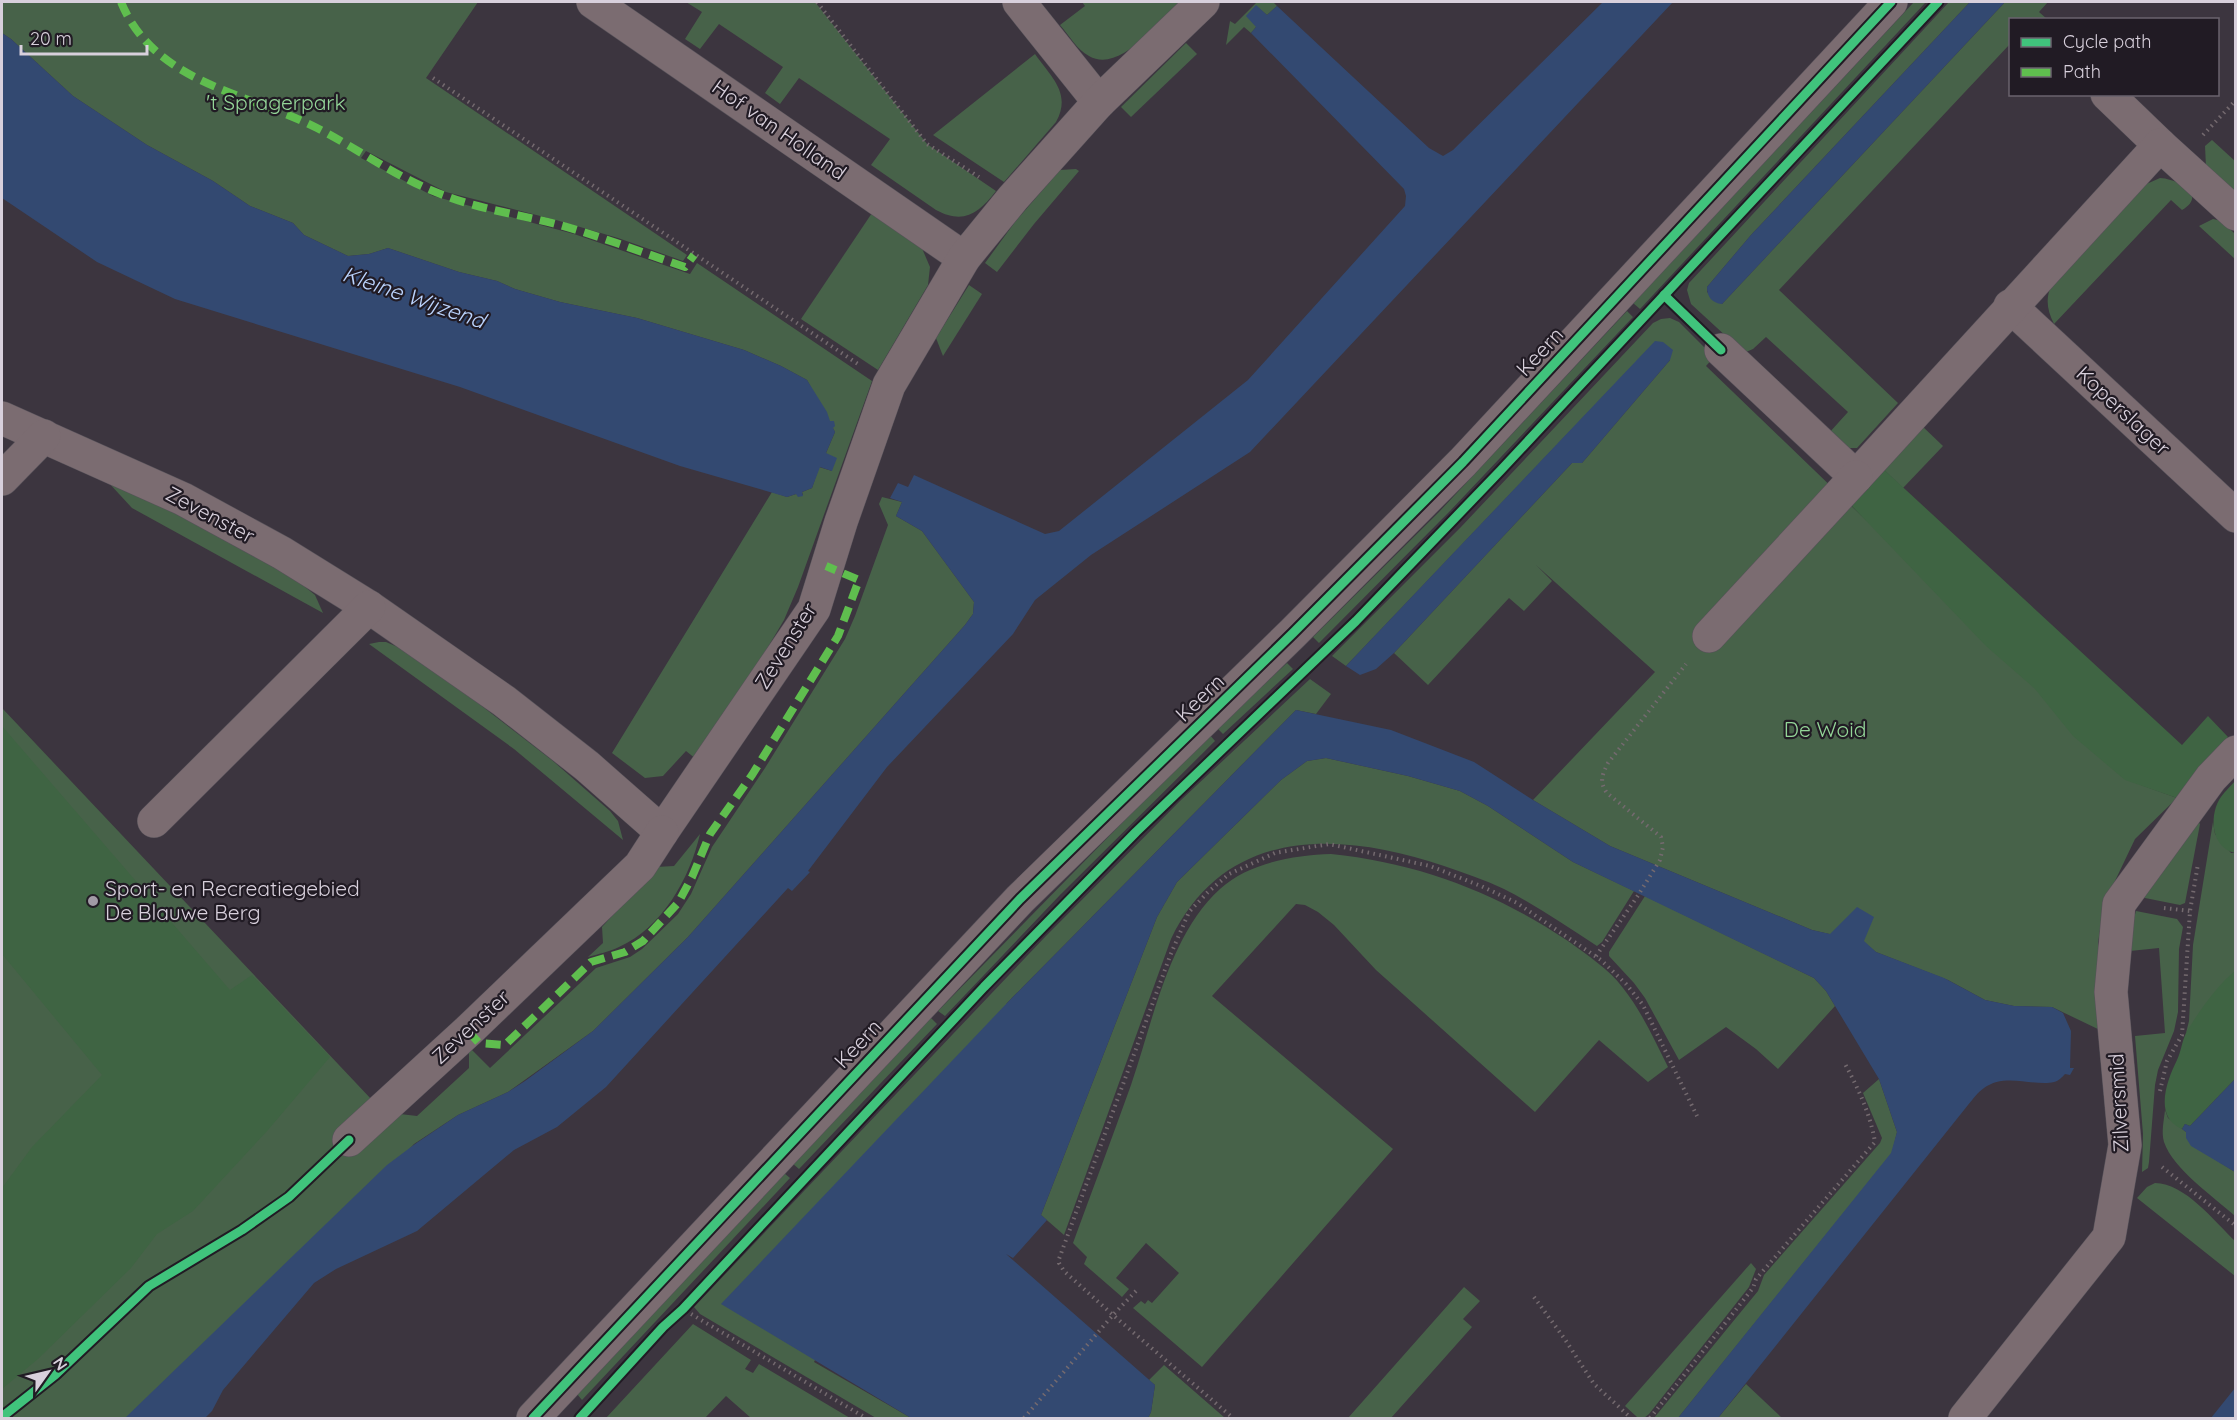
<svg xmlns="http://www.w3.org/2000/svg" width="2237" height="1420" viewBox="0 0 2237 1420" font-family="Quicksand,sans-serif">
<rect width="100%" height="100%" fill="#3c353f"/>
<!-- green -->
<g fill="#476249">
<path d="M2,2H478L426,78L687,255L683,261L618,238L556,220L446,192L366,151L361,158L433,196L574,234L690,274L697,263L872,381L798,587L784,620L765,652L696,759L686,751L663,776L645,778L612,753L772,492L787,497L796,494L803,495L802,492L812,488L819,467L832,471L826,453L835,432L807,380L781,366L744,350L637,318L560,302L515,289L497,281L459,272L388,248L369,254L348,256L304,235L293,223L250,206L213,181L147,145L73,96L11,39L2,33Z"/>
<path d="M686,2H815L927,144L996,191C979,213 964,225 936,210L871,165L890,139L799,78L780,104L765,93L783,67L719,24L700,49L685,39L702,12Z"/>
<path d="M1082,2H1179C1159,21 1120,74 1089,56C1077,50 1069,35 1060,25L1085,6Z"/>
<path d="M1257,2H1273L1277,6L1267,15L1256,6V27L1251,33L1244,27L1226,45L1230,21L1235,24Z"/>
<path d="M1914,2H1926L1640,309L1633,303Z"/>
<path d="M1949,2H1970L1751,235L1707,287V292L1722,304L2005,2H2048L2039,12L2047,19L2010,20V44L1779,290L1898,403L1857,448H1847L1829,433L1848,412L1766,337L1753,349L1746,352L1740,349L1691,304L1687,290L1689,283Z"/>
<path d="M1186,43L1197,54L1131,117L1121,107Z"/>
<path d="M1035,54C1051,77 1072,93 1056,122L1004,182L933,135Z"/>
<path d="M2212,140L2235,161V194L2206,167L2205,146Z"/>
<path d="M1076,169L1079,171L1034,224L997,272L985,263L1015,222L1060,170Z"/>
<path d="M2160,178C2178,179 2208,195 2182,210L2171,200L2054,324C2047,310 2045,298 2052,284L2142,186Z"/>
<path d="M872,213L921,246L930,267L928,285L878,370L801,319Z"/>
<path d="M2213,219L2222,221L2235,234V259L2199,226Z"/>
<path d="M969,285L982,294L943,356L936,338Z"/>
<path d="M1627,311L1633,317L1450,511L1319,643L1313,637L1439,512Z"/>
<path d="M1670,318L1679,322L1714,357L1706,366L2141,785L2177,798L2135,839L2104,904L2098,943L2102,1031L2052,1007L2014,1006L1985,1000L1948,980L1876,952L1864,942L1812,930L1610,846L1533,800L1655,672L1536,565L1552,581L1524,611L1509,598L1428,685L1394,653L1572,463H1582L1670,360L1655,342L1346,666L1332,656L1461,527L1653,323L1661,319Z"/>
<path d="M1921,425L1943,446L1903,488L1880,466Z"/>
<path d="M108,482L188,518L299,582L315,595L323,613L132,508Z"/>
<path d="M882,497L902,502L896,516L922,531L974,602L973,614L965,625L688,937L593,1031L508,1092L458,1115L414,1144L162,1418H2V708L389,1118L400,1114L417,1116L469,1068V1050L471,1049L490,1068L596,968L630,957L642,949L678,914L691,894L712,847L765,768L845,639L855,616L888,525L879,504Z"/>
<path d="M379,642H386L400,648L443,676L553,761L610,811L618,821L623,840L514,749L369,644Z"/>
<path d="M1287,663L1293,669L1223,734L1217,728Z"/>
<path d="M1310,679L1331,694L1316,714L1296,710L1007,1003L814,1362L911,1418H876L700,1314L694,1307L1045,937L1180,801Z"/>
<path d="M1209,734L1215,741L1060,895L945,1016L938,1011Z"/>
<path d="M1326,758L1408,776L1460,791L1488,806L1573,862L1634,891L1602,942L1597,946C1566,926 1536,905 1504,889C1485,880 1464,873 1444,866C1341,831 1226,825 1171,939L1064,1235L1041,1215L1157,917L1177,882L1281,780L1307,761Z"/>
<path d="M2198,821L2200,824L2185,903L2180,905L2140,897Z"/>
<path d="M2213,822L2215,834L2231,853H2235V971L2186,1033L2189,1021L2193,945Z"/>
<path d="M700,834C690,878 662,928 619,947C609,952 598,954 588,957L603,943L602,927L656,867L674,866Z"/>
<path d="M1331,854C1418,863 1495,892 1568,941C1587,955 1609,969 1623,988C1642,1012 1655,1041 1668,1067L1648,1082L1599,1040L1535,1112L1376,970L1334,925L1318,912L1305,905L1296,904L1212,996L1393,1149L1202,1367L1133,1308L1141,1301L1145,1304L1148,1300L1152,1303L1179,1273L1146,1243L1116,1278L1129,1289L1122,1297L1084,1264L1087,1257L1073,1243C1092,1191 1112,1138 1131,1085C1153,1021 1169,935 1220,889C1248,863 1294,855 1331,854Z"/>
<path d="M1645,896L1814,978L1826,991L1835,1006L1778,1069L1756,1049L1726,1027L1679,1060L1645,998L1634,983L1609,956V952Z"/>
<path d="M2136,911L2177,919L2183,927L2179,949L2178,1012L2174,1031L2158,1070L2155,1085L2149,1162L2148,1168L2142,1172L2143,1134L2135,1036L2165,1033L2159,948L2130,951L2131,929Z"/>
<path d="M931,1018L937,1024L799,1169L792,1163Z"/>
<path d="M1879,1079L1897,1132L1892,1153L1678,1418H1654L1758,1291L1764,1275L1880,1143L1882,1138L1863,1093Z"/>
<path d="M2165,1110L2168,1118L2186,1132L2192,1145L2235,1172V1216C2214,1197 2173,1169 2164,1142C2161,1132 2164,1120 2165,1110Z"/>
<path d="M784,1173L790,1178L582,1400L577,1394Z"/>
<path d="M2155,1183C2185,1183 2215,1222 2235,1241V1276L2137,1198L2147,1187Z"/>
<path d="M1751,1263L1756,1269L1749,1287L1649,1414L1644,1418L1637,1417L1625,1406Z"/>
<path d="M1464,1287L1480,1301L1463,1319L1472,1327L1391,1418H1348Z"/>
<path d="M693,1324L751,1360L745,1369L753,1373L759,1364L850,1418H751L726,1396L705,1418H606Z"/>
<path d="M1164,1365L1225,1418H1148L1151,1412L1155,1385L1149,1380Z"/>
<path d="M1746,1384L1782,1418H1718Z"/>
</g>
<!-- forest -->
<g fill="#3f6443">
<path d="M1880,466L2182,745L2208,716L2228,737L2205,767L2177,798L2125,780L2073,736L2035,689L1986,646L1848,502Z"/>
<path d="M2,726L230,990L252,975L330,1057L268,1130L193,1211L157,1234L131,1268L38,1359L2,1389V1188L32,1147L102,1075L2,954Z"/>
<path d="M2235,781V853C2212,848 2209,818 2219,800C2223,793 2230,787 2235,781Z"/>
<path d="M2235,971V1079L2190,1126L2185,1124L2182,1129C2153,1117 2167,1080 2177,1060C2181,1052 2182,1041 2186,1033C2197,1014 2218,984 2235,971Z"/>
</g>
<!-- water -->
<g fill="#334971">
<path d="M1603,2H1673L1250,452L1091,555L1035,600L1013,634L887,767L808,871L810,872L792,891L788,888L606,1087L557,1127L514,1150L417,1231L336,1269L314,1283L223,1390L212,1411L205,1418H125L387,1165L415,1144L458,1115L508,1092L525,1081L593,1031L688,937L965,625L973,614L974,602L922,531L896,516L902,502L890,498L898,483L908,487L914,475L1045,534L1059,531L1248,380L1405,206L1406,196L1404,189L1251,33L1256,27L1246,16L1256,5L1267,15L1277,6L1429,148L1443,156L1453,150Z"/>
<path d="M1970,2H2005L1722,304C1712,303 1707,297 1707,287L1751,235Z"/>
<path d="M2,33L11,39L73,96L147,145L213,181L250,206L293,223L304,235L348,256L369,254L388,248L459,272L497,281L515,289L560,302L637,318L744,350L781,366L807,380L827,412L830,421H834L835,426L833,428L835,432L826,453L837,458L832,471L820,467L812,488L802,492L803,496L798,497L796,494L787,497L680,466L460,387L175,299L97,262L2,198Z"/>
<path d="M1655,341L1663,342L1673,350L1670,360L1582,463H1572L1394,653L1376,669L1360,675L1346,666Z"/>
<path d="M1296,710L1391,730L1474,762L1533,800L1610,846L1812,930L1830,934L1857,907L1874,917L1864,941L1876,952L1944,978L1985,1000L2014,1006L2052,1007L2063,1013L2071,1031L2070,1068H2074L2070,1075L2065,1074C2062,1077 2059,1081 2054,1082C2035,1087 2005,1072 1984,1088C1978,1092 1973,1099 1968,1105L1718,1418H1678L1891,1153L1897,1132L1879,1079L1826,991L1814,978L1573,862L1488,806L1460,791L1408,776L1326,758L1307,761L1281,780L1177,882L1157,917L1041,1215L1047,1220L1013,1258L1006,1254L1155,1385L1151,1412L1148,1418H911L721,1304L1007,1003Z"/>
<path d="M2235,1079V1172L2191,1146L2186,1138V1132L2182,1129L2185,1124L2190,1126Z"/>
<path d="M2235,1388V1418H2211Z"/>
</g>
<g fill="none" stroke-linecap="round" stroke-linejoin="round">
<defs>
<g id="minor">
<path d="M593,2L964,258"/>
<path d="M1019,2L1099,102"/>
<path d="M2107,94L2160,145"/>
<path d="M2010,306L2236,516"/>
<path d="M1721,350L1856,477L2160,145L2236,214"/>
<path d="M2,418L183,499L282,553L369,607L504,701L587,766L662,832L814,609L841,522L889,385L964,258L1013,198L1099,102L1203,2"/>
<path d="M2,479L44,436"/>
<path d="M1709,636L1856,477"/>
<path d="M154,821L369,607"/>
<path d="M349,1140L468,1031L640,866L662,832"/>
<path d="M533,1418L1020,899L1293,633L1463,462L1891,2"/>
<path d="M1965,1418L2109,1237L2125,1145L2111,992L2119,904L2211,778L2236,752"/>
</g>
</defs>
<!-- minor casing -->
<use href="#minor" stroke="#57525a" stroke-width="34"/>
<!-- path -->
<g stroke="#746a6f" stroke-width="4" stroke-dasharray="1.5 4.5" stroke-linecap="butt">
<path d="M817,2L927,144L979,177"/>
<path d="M433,78L858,364"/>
<path d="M2203,135L2236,100"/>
<path d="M2164,908L2190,911"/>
<path d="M1596,956L1637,897L1660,860L1663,847L1661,837L1607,793C1599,782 1602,775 1608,763L1686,664"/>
<path d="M2160,1091L2167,1061L2182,1035L2190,911L2198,864"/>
<path d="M2162,1167L2236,1226"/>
<path d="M1136,1291L1113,1315L1233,1418"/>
<path d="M1534,1297L1564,1338L1594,1384L1631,1418"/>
<path d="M686,1311L866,1418"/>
<path d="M1024,1418L1113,1315L1064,1271L1059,1263V1259L1170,956L1189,912L1207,893L1229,874L1275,853L1329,844L1430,866L1481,886L1517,903L1601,960L1626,984L1643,1005L1697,1116"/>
<path d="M1650,1418L1753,1288L1756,1279L1875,1142C1870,1113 1858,1088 1844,1062"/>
</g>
<!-- minor -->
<use href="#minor" stroke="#7b6c71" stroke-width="33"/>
<!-- quiet -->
<g stroke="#5fbe4e" stroke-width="8" stroke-dasharray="15 8" stroke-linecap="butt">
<path d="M121,2C155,84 246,92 317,128C360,150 400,180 446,196C482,210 523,215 560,225C602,237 644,253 685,267L694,255"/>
<path d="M468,1031L479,1043L505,1045L591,962L625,952L643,941L678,903L692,877L710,834L752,775L838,636L859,580L826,566"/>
</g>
<defs>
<g id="cycleway">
<path d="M1664,295L1721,350"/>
<path d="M2,1417L55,1375L149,1286L242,1230L289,1197L349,1140"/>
<path d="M533,1418L1020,899L1293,633L1463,462L1891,2"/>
<path d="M580,1418L663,1327L683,1309L984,987L1136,832L1356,621L1501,470L1938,2"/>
</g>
</defs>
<!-- cycleway casing -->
<use href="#cycleway" stroke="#211b24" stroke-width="13"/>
<!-- cycleway -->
<use href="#cycleway" stroke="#40c37c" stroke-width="9"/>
</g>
<!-- markers -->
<circle fill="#a19aa5" stroke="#211b24" stroke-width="2" cx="93" cy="901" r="6"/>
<g text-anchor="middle" stroke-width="4.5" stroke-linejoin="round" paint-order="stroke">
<!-- park labels -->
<g font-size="21" fill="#94d698" stroke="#211b24">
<text x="276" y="110">'t Spragerpark</text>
<text x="1825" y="737">De Woid</text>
</g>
<!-- street labels -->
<g font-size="21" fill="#d8d0dc" stroke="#211b24">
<text transform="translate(779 130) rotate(35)" y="7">Hof van Holland</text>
<text transform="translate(1540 352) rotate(-47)" y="7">Keern</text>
<text transform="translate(2123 411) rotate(43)" y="7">Koperslager</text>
<text transform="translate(210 515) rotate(28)" y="7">Zevenster</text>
<text transform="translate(786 646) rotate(-58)" y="7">Zevenster</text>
<text transform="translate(1200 698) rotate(-44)" y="7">Keern</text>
<text transform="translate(471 1027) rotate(-43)" y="7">Zevenster</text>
<text transform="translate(858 1044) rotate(-47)" y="7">Keern</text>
<text transform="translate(2119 1103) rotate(-93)" y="7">Zilversmid</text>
</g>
<!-- poi labels -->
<g font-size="21" fill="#d8d0dc" stroke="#211b24" text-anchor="start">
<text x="105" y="896">Sport- en Recreatiegebied<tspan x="105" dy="24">De Blauwe Berg</tspan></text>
</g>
<!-- water labels -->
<g font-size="22" font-style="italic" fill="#bbd4fe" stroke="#211b24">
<text transform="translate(414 297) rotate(19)" y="8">Kleine Wijzend</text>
</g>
</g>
<!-- border -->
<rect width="2237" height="1420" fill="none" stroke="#d8d0dc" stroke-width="6"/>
<!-- legend -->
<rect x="2009" y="18" width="210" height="78" fill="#211b24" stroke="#6a636e" stroke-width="1.5"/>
<rect x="2021" y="38" width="30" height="9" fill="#40c37c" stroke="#6a636e" stroke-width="1.5"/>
<text x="2063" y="48" font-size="18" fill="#d8d0dc">Cycle path</text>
<rect x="2021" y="68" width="30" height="9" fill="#5fbe4e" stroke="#6a636e" stroke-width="1.5"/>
<text x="2063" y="78" font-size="18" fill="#d8d0dc">Path</text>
<!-- north arrow -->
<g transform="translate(48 1372) rotate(56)" stroke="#211b24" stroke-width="4.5" paint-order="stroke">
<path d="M0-4.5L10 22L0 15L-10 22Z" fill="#d8d0dc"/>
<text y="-9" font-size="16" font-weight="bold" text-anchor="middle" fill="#d8d0dc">N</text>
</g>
<!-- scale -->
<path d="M21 45v9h126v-9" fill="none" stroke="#d8d0dc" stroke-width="3"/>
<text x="30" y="45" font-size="18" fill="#d8d0dc" stroke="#211b24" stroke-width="4.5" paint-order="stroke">20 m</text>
</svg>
